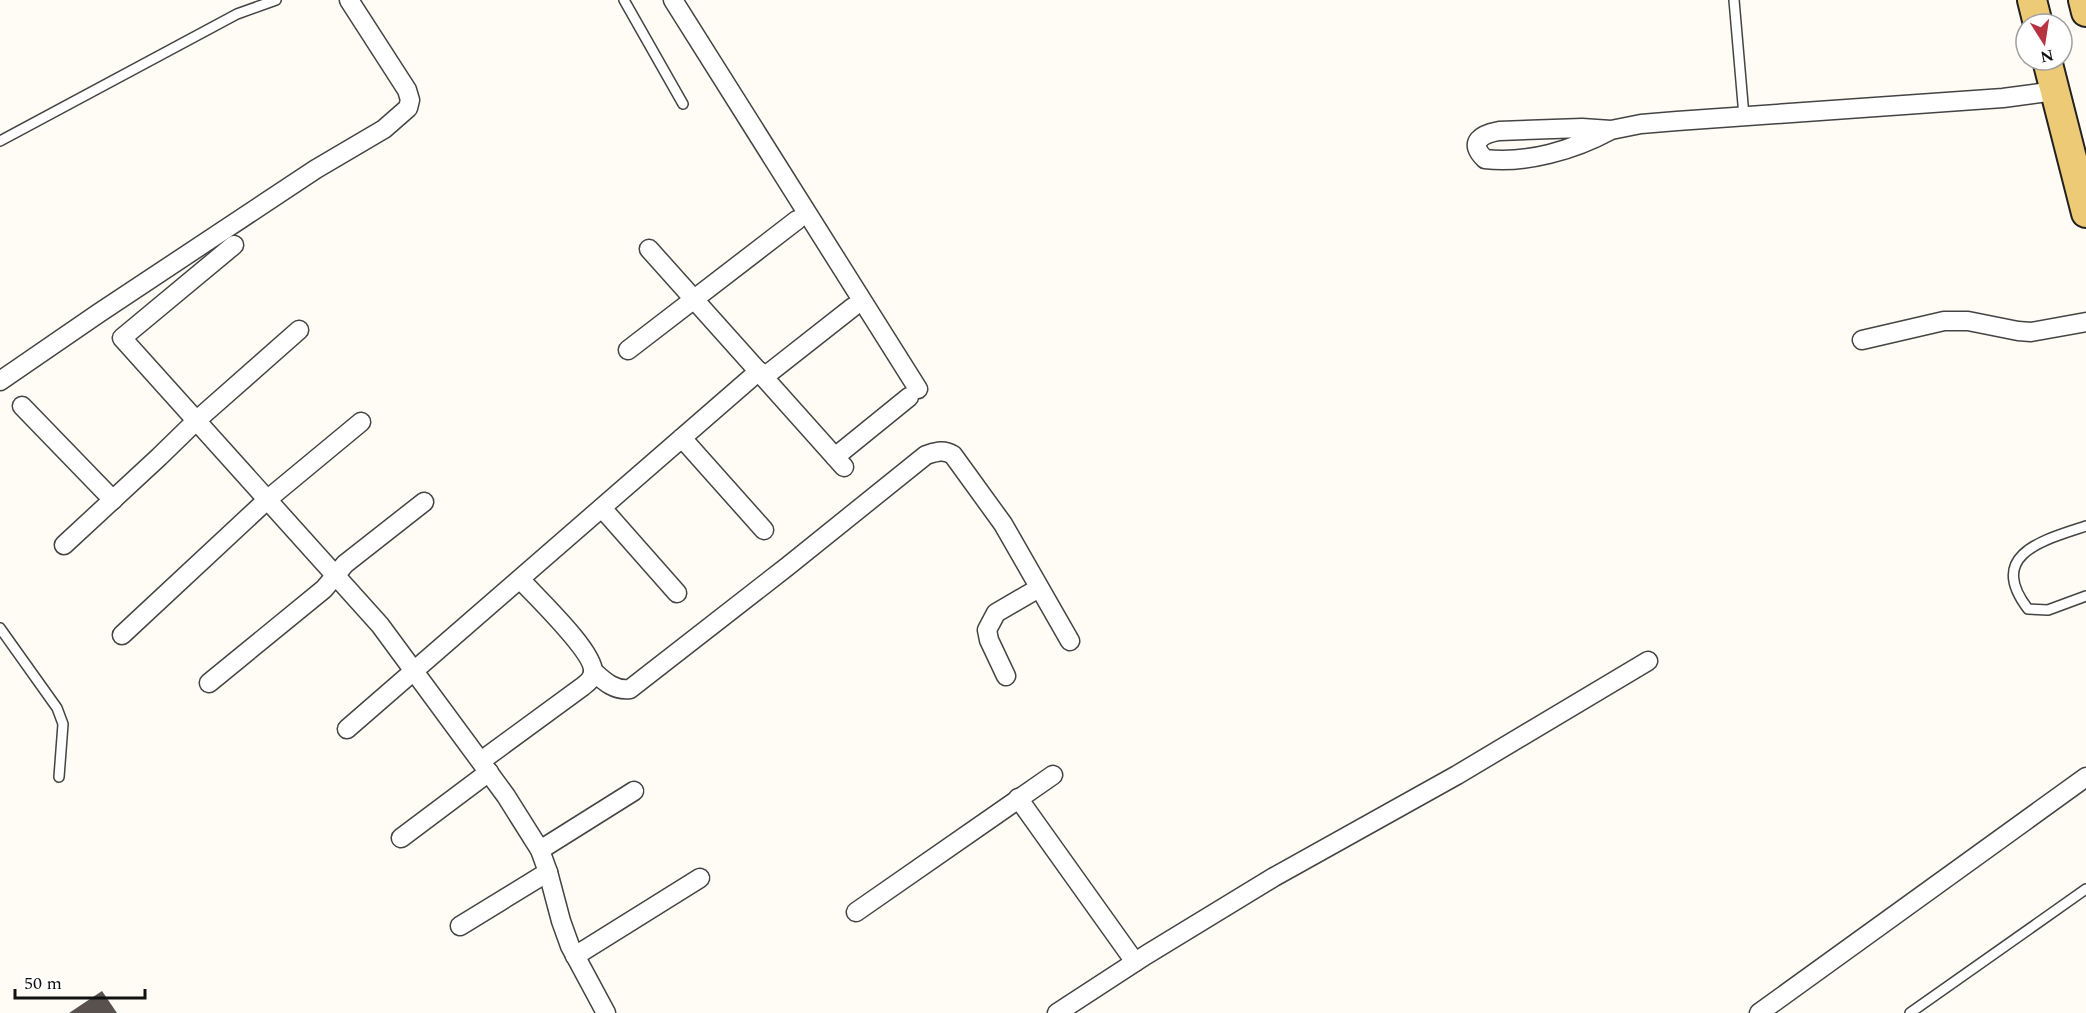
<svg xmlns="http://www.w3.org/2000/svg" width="2086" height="1013" viewBox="0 0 2086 1013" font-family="Spectral,serif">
<rect width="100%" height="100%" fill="#fefcf5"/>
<!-- building -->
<path fill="#59514e" d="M102,991L117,1013H69Z"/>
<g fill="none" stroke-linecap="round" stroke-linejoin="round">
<defs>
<g id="lane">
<path d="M624,0L683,104"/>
<path d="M1734,0L1744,116"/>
<path d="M0,141L237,14L276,0"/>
<path d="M2086,526C2044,540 1986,554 2028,609L2048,610L2086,596"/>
<path d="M0,628L57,708L63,724L59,777"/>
<path d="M1910,1013L2086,889"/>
</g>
<g id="street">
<path d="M673,0L918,389"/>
<path d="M1611,130C1574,150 1526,164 1485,159C1467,142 1482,134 1499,131L1582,128L1611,130L1641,124L1677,121L2003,98L2055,91"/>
<path d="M234,245L122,338L380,625L506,796L540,850L548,872L561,921L570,946L606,1013"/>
<path d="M649,249L844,467"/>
<path d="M1862,340L1944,321H1968L2018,331L2031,332L2086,322"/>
<path d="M628,350L797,220"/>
<path d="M764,377L853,307"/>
<path d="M0,381L99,313L316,169L384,129L408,108L410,100L407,90L349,0"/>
<path d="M22,406L113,500"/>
<path d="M682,438L764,530"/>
<path d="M835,457L909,397"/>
<path d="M602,508L677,593"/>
<path d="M64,545L159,457L197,420L299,330"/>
<path d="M122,635L268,499L361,422"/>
<path d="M593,671C604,681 614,691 630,689L788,566L926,455C936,452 943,449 953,455L1003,524L1070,641"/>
<path d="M1006,676L989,640L987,630L996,613L1039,588"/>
<path d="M209,683L324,589L345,564L424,502"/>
<path d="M347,729L759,371"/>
<path d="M481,761L582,687C587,683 592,680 593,673C596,653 535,596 520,579"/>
<path d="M1018,798L1135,962"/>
<path d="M401,838L489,772"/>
<path d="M540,850L634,791"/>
<path d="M856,912L1053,775"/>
<path d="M460,926L548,872"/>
<path d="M575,956L700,878"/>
<path d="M1057,1013L1146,955L1274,877L1457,775L1648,661"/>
<path d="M1759,1013L2086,777"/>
</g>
<g id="primary">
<path d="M2032,0L2038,24"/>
<path d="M2083,0L2086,12"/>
<path d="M2047,60L2086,213"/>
</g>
</defs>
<!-- lane casing -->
<use href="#lane" stroke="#444" stroke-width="12"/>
<!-- street casing -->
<use href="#street" stroke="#444" stroke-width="21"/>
<!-- primary casing -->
<use href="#primary" stroke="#222" stroke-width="32"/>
<!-- lane -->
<use href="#lane" stroke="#fff" stroke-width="9"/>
<!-- street -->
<use href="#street" stroke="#fff" stroke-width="18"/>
<!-- primary -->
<use href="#primary" stroke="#edca76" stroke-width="28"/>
</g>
<!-- north arrow -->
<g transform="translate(2044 42) rotate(168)"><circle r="28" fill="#ffffff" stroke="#a0a0a0" stroke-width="1.5"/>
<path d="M0-4.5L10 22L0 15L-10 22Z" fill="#b63340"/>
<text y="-9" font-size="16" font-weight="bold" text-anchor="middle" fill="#111111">N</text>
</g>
<!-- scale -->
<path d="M15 989v9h130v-9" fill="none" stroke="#111111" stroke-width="3"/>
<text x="24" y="989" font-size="18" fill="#111111" stroke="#ffffff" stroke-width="4.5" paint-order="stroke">50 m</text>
</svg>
